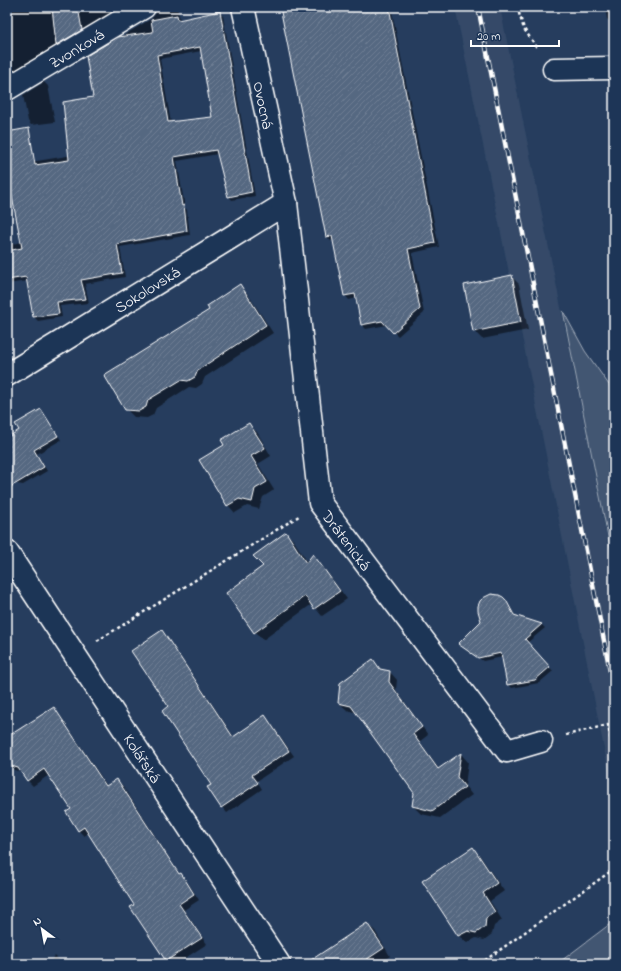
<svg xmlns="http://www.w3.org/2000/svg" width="621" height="971" viewBox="0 0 621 971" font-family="'Indie Flower',sans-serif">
<defs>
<pattern id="building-hatch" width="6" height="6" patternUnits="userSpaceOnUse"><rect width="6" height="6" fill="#556781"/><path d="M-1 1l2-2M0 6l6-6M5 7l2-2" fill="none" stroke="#6e7e94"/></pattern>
</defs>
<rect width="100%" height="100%" fill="#263d5e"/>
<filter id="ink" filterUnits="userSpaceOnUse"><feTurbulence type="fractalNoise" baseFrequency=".025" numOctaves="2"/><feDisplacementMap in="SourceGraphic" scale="8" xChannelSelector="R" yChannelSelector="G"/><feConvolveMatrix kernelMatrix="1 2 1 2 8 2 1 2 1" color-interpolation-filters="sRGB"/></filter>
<g filter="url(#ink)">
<!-- built -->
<path fill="#344a68" d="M455,7H500L586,431L614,573V799L543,440Z"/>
<!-- green -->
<g fill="#425672" stroke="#a0aab8">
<path d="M563,311L585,351L614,392V567Z"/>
<path d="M614,921V964H557Z"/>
</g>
<!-- shadow -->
<g fill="#0007" fill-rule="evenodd">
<path d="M7,7H129L7,77Z"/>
<path d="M157,7H177L180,20L220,13L223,16L255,196L232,200L229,196L218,154L177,161L185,208L187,210L190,235L120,247L125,277L85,284L89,303L60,306L62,317L38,321L34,317L28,281L7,284V245L22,242L7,166L85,153L94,98L87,57L151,19L156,13ZM201,51L213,117L171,123L160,59Z"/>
<path d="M281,7H391L439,247L412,253L424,313L398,336L387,325L366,329L362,325L357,298L349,300L345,295L334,240L331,241L327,237Z"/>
<path d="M605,7H614V25L607,19Z"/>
<path d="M44,82L48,86L55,122L31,125L28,121L23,95Z"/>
<path d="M511,276L519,284L528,330L482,339L474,331Z"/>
<path d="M240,286L247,293L273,333L205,377L202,384L196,388L189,387L156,408L153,415L147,418L134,417L126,409Z"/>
<path d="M41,410L44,414L61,440L37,454L47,471L23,485L11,483L7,439L20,431Z"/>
<path d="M249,425L257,432L271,456L258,464L274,490L263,497L259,509L247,506L235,513L228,505L226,446Z"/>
<path d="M286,533L294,541L308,563L313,555L320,563L347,599L322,616L312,604L263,640L255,632L227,594L264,566Z"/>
<path d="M502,598L509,605L515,616L542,625L545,628L527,643L553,671L539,683L512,688L508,684L503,657L483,661L463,647L459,644L482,622Z"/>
<path d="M162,631L167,637L234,737L265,716L270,722L294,756L257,781L262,789L227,813L222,807L212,785L169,706Z"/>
<path d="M7,640L12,647L7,650Z"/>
<path d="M373,660L382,671L390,672L397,680L396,690L428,735L419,742L439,769L461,754L468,762L465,786L472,795L440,818L421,814L413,806L415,793L357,713L347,710L339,703Z"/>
<path d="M7,680L14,692L7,696Z"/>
<path d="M54,708L59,714L108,787L117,780L123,786L180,875L186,880L199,900L184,910L207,944L176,964H170L167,961L131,908L136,905L89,833L84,836L79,831L67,813L72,810L49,775L33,786L27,780L22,772L14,770L9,765L10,754L7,749V739Z"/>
<path d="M472,848L480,856L504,891L490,901L502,920L494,926L492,934L484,940L476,938L467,943L459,936L423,881Z"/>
<path d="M367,924L375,931L390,956L378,964H327Z"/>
<path d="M55,956L63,964H48Z"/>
</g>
<!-- building -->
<g fill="url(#building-hatch)" stroke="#fff" fill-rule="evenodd">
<path d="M52,7H78L82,30L56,45Z"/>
<path d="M280,7H389L435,243L408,249L420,309L393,333L382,321L361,325L355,294L344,296L332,236L326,237Z"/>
<path d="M220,11L252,192L228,197L216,150L174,157L182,206L184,205L187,231L117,244L122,273L81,280L86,299L57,302L59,314L33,317L26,277L7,280V251L22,248L7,171V132L29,128L35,165L69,160L63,102L93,97L86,56L118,37L153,32L151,20L177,15L178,20ZM200,47L212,117L168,122L157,55Z"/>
<path d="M512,275L521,322L473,332L464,285Z"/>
<path d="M240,284L266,325L198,370L195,377L188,381L181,380L148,400L146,407L139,411L125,410L104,375L209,310L207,306Z"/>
<path d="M41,409L58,436L34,450L44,467L7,489V438L19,430L15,424Z"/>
<path d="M249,423L265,448L251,456L267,482L255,489L252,502L239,499L227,506L199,460L224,445L221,440Z"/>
<path d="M286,532L306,563L313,554L340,591L314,609L305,596L254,633L226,593L263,566L253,556Z"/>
<path d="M491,594L499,595L503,597L506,600L514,615L542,624L525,639L550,667L535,680L507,685L501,653L478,658L458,644L481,621L478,611V606L480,601L483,598Z"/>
<path d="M162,630L233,737L265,715L289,751L252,775L258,783L221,808L207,787L211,785L162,711L168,706L131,651Z"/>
<path d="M373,659L380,669L390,671L389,682L422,727L413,734L438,769L461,753L457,777L465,787L432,811L412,806L414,793L351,706L338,703L340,683Z"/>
<path d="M54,707L106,786L117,779L179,874L181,873L194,894L179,904L202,938L166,961L130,907L134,905L84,827L78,831L66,812L71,809L44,769L27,781L18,768L8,765L9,755L7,751V737Z"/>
<path d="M473,847L497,883L483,893L495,912L486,918L485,927L476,933L468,931L458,936L422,881Z"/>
<path d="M367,923L384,948L360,964H305Z"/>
</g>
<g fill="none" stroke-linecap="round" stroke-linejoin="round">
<defs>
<g id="street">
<path d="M243,7L286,203L320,503L507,751L541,741"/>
<path d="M554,69L614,68"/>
<path d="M7,89L144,7"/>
<path d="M7,375L225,241L286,203"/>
<path d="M7,552L279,964"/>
</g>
</defs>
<!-- street casing -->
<use href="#street" stroke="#fff" stroke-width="25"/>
<!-- path -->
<g stroke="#fff" stroke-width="2.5" stroke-dasharray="3 3" stroke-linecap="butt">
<path d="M517,7L524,29L538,49"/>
<path d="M97,641L299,516"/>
<path d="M566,735L608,725L614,755"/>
<path d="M480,964L614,869"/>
</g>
<!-- street -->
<use href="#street" stroke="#1d3557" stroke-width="22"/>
<defs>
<path id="rail" d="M478,7L614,691"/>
</defs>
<!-- rail casing -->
<use href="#rail" stroke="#fff" stroke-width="4.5"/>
<!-- rail -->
<use href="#rail" stroke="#1d3557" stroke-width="3" stroke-dasharray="9" stroke-linecap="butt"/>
</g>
</g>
<g text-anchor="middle" stroke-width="3" stroke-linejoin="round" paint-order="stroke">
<!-- street labels -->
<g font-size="16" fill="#fff" stroke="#1d3557">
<text transform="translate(76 48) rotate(-31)" y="6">Zvonková</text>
<text transform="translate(264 105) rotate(78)" y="6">Ovocná</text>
<text transform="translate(147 289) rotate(-32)" y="6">Sokolovská</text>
<text transform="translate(347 540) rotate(53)" y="6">Drátenická</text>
<text transform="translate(143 758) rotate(57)" y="6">Kolářská</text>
</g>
</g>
<!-- margin -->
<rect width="621" height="971" fill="none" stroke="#1d3557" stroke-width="24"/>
<rect x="12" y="12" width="597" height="947" fill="none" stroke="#fff" stroke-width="1.5" filter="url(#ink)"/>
<!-- north arrow -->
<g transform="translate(42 929) rotate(328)" stroke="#1d3557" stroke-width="3" paint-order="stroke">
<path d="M0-3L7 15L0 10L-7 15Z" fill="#ffffff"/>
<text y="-6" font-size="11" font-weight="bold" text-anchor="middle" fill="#ffffff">N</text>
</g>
<!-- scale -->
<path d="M471 40v6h88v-6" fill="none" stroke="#ffffff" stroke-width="2"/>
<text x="477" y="40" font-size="12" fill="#ffffff" stroke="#1d3557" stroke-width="3" paint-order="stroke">20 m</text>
</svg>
